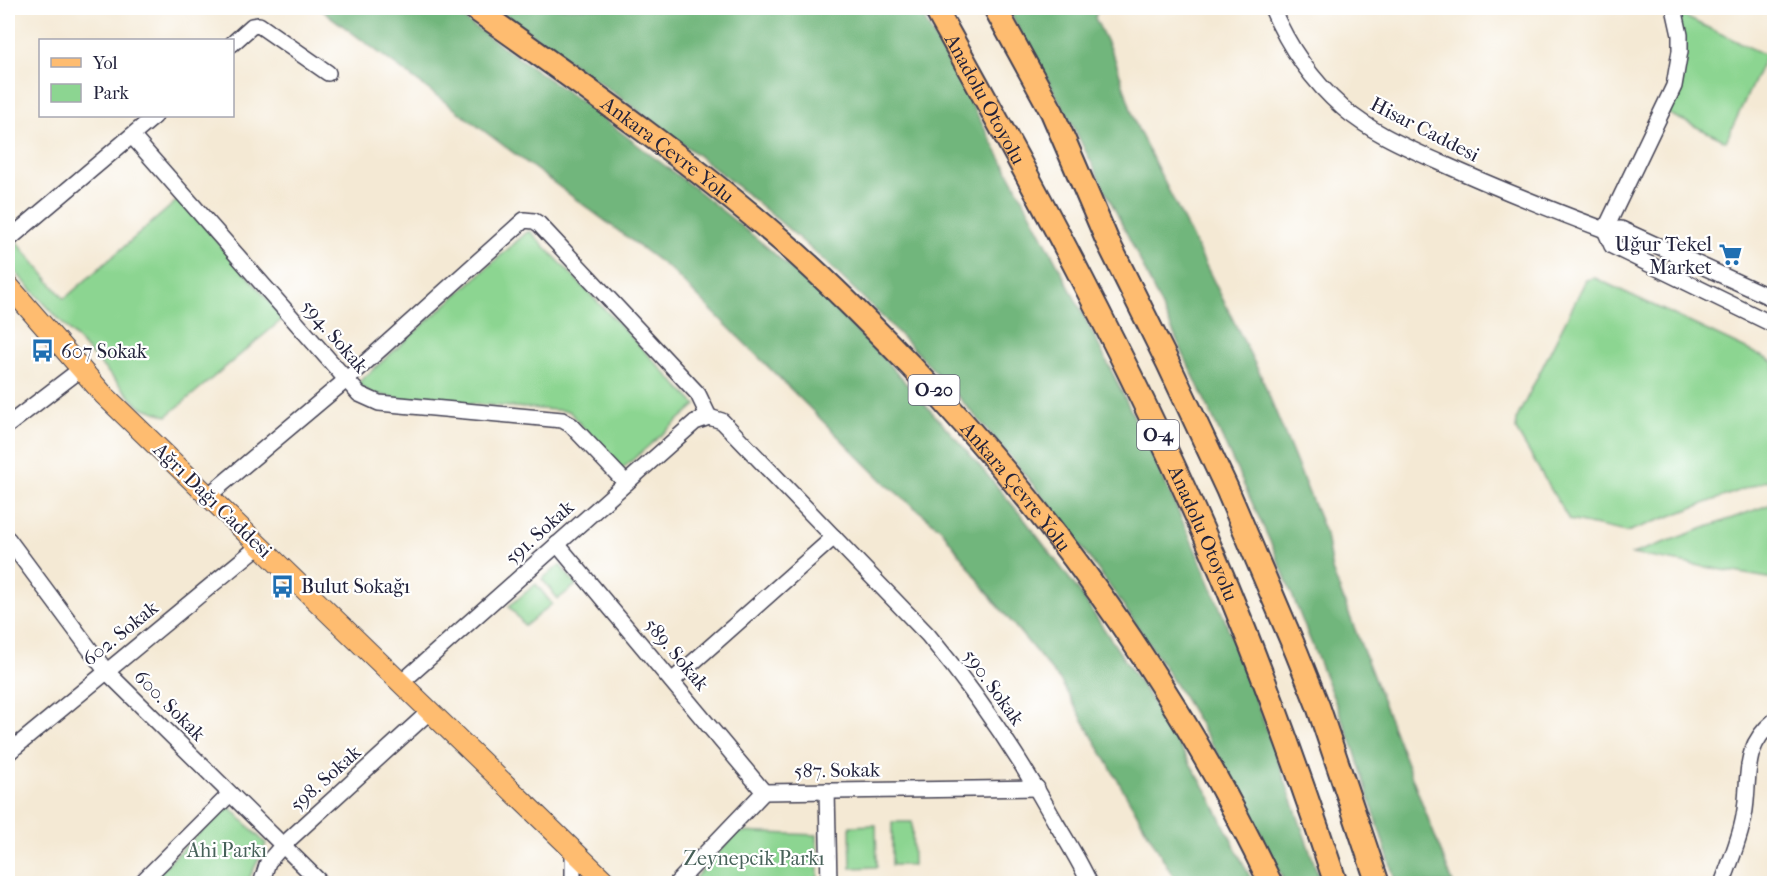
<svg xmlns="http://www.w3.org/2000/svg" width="1782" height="891" viewBox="0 0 1782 891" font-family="'IM FELL French Canon',serif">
<rect width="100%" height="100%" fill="#fff"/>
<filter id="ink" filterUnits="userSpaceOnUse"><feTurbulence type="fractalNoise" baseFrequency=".0167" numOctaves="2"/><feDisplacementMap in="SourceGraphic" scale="12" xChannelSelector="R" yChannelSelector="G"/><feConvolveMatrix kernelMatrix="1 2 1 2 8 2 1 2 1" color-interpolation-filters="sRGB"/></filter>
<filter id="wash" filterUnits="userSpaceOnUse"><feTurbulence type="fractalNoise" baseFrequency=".008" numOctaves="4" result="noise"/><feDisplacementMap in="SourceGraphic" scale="24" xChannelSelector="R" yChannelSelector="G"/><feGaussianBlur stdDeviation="1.35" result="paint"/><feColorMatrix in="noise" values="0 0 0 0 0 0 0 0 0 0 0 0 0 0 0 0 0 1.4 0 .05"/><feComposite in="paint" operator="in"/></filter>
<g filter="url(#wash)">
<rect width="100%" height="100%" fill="#f4e9d4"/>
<!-- green -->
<g fill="#8cd591" stroke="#577c66" stroke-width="1.5">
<path d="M1681,15L1766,55L1726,141L1665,112Z"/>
<path d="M180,198L284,318L167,416L139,406L8,264V250L16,241L64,299Z"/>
<path d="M530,231L696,405L622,469L617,467L569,411L400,399L371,393L357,384L526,233Z"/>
<path d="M1595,278L1774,362V478L1627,532L1569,520L1516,430V420L1586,280Z"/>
<path d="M1774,503V579L1632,554Z"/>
<path d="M560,565L576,585L558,599L542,579Z"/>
<path d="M536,584L552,604L525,626L509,606Z"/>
<path d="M228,805L266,844L247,883H157V874Z"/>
<path d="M892,822H912L913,865H892Z"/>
<path d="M876,825L877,867L851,868L850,826Z"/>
<path d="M738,832L817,835L818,883H690Z"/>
</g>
<!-- forest -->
<g fill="#71b67b" stroke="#4a6c5b" stroke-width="1.5">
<path d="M319,8H448L584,104L698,191L768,248L828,302L884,359L968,452L1025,520L1078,590L1150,698L1207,791L1253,883H1177L1061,682L994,601L941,529L886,484L671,270Z"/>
<path d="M495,8H918C1020,190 1119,374 1202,565C1247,669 1284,777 1321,883H1285C1270,853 1256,822 1239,792C1132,598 994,420 832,268C728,171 610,90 495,8Z"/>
<path d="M1007,8H1098L1095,18L1115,59L1136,125L1261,376L1326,535L1332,570L1453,883H1396L1354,749L1274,550L1138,256L1067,114Z"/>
</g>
</g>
<g filter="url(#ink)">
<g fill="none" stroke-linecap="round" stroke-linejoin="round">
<defs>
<g id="minor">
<path d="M1272,8C1288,46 1311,80 1343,108C1371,132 1406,147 1439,162C1494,187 1549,209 1605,230L1621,229L1774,299"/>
<path d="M232,44L252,26L259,25L328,73"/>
<path d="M132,136L359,394L379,403L562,420L571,425L626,483"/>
<path d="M1605,230L1674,86L1680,51V35L1674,8"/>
<path d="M1605,230L1612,246L1774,325"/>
<path d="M8,240L155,116"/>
<path d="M709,417L722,421L928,635C977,694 1019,756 1056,823C1068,843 1080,862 1090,884"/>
<path d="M8,425L81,369"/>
<path d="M208,496L346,380L524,220L534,221L539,224L698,394L709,417"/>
<path d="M8,539L106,671L322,884"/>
<path d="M557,544L764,792"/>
<path d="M672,681L834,537"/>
<path d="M401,683L695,422L709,417"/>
<path d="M8,753L259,546"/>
<path d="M827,791L829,884"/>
<path d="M573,850V884"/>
<path d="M140,884L230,794"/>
<path d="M261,884L268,862L282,846L430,711"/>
<path d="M676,884L764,792L1037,788"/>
<path d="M1722,884C1730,862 1740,839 1744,816C1751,779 1740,749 1774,721"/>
</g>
<path id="major" d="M8,285L103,394L608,884"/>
<g id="highway">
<path id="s1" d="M474,8C578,82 684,156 781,240C827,280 869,323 911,366C1057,519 1180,693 1271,884"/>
<path id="s2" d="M935,8C1035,187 1133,368 1214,556C1260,663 1299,773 1336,884"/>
<path d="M995,8L1052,112L1107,240L1168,363L1227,489L1296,651L1318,706L1378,884"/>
</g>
</defs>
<!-- minor casing -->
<use href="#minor" stroke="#424052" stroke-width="18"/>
<!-- major casing -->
<use href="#major" stroke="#424052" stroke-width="22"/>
<!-- highway casing -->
<use href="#highway" stroke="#424052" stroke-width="26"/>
<!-- minor -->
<use href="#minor" stroke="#fff" stroke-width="15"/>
<!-- major -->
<use href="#major" stroke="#febc70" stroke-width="20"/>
<!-- highway -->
<use href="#highway" stroke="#febc70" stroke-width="22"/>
</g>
</g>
<!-- icons -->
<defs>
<symbol id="supermarket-bare" viewBox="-9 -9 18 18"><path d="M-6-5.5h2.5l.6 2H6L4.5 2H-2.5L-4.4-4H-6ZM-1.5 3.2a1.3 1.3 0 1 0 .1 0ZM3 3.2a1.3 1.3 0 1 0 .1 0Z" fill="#1f6fb2" stroke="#fff" stroke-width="2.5" paint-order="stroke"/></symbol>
<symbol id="bus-bare" viewBox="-9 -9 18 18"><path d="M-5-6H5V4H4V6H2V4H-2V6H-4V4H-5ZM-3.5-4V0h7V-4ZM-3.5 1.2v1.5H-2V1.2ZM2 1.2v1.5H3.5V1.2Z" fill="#1f6fb2" stroke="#fff" stroke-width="2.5" paint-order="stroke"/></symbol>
</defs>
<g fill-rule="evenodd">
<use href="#supermarket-bare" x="1714" y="238" width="33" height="33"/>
<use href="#bus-bare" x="26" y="334" width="33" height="33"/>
<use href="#bus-bare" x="266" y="570" width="33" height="33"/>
</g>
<g text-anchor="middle" stroke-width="4.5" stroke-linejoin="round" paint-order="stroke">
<!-- shield labels -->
<g fill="#fff" stroke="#646476" stroke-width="1.5">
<rect x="908.5" y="375" width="51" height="30" rx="4.5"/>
<rect x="1137" y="420" width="42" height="30" rx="4.5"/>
</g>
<g font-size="18" font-weight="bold" fill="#22223b">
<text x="934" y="396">O-20</text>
<text x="1158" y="441">O-4</text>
</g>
<!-- street labels -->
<g font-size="20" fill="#22223b" stroke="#fff">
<text dy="7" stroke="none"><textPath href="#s2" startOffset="104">Anadolu Otoyolu</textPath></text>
<text transform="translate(1425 129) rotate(27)" y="7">Hisar Caddesi</text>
<text dy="7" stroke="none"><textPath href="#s1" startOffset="240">Ankara Çevre Yolu</textPath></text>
<text transform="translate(335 336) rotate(49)" y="7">594. Sokak</text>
<text dy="7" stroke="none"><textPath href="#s1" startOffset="726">Ankara Çevre Yolu</textPath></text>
<text transform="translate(213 500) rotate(44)" y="7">Ağrı Dağı Caddesi</text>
<text transform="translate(539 532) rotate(-42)" y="7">591. Sokak</text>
<text dy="7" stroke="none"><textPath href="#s2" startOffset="590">Anadolu Otoyolu</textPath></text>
<text transform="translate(120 633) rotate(-39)" y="7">602. Sokak</text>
<text transform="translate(677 654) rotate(50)" y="7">589. Sokak</text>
<text transform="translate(994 687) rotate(54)" y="7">590. Sokak</text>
<text transform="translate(170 705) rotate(45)" y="7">600. Sokak</text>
<text transform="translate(837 770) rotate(-1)" y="7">587. Sokak</text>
<text transform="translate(325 778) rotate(-42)" y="7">598. Sokak</text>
</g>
<!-- poi labels -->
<g font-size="20" fill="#22223b" stroke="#fff" text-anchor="start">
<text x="1712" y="251" text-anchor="end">Uğur Tekel<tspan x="1712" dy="23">Market</tspan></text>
<text x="61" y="358">607 Sokak</text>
<text x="301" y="593">Bulut Sokağı</text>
</g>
<!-- park labels -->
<g font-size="20" fill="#476159" stroke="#fff">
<text x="227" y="857">Ahi Parkı</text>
<text x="754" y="865">Zeynepcik Parkı</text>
</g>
</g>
<!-- margin -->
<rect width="1782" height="891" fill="none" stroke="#fff" stroke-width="30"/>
<!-- legend -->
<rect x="39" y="39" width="195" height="78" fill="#ffffff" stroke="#a7a7b1" stroke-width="1.5"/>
<rect x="51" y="58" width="30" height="9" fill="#febc70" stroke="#a7a7b1" stroke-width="1.5"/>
<text x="93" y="69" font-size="18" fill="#22223b">Yol</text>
<rect x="51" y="84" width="30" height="18" fill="#8cd591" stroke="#a7a7b1" stroke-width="1.5"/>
<text x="93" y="99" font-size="18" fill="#22223b">Park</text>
</svg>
